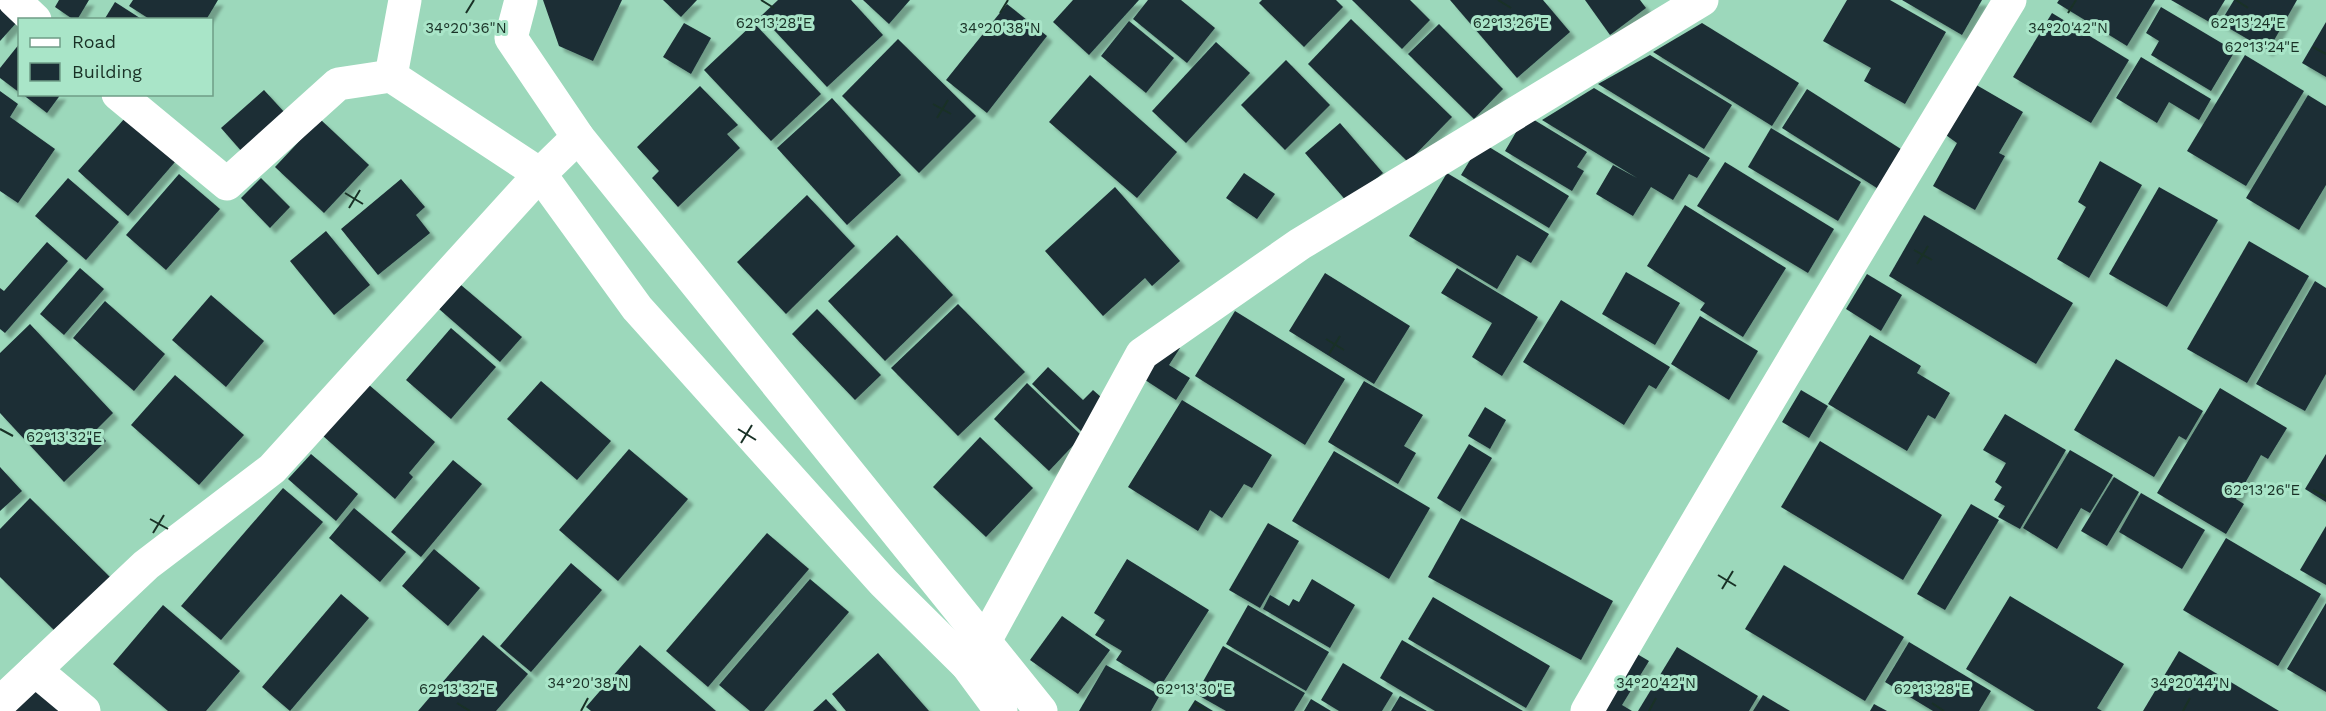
<svg xmlns="http://www.w3.org/2000/svg" width="2326" height="711" viewBox="0 0 2326 711" font-family="'Work Sans',sans-serif">
<defs>
<filter id="shadow"><feDropShadow dx="5.5" dy="5.5" stdDeviation="1.5" flood-color="#0004"/></filter>
</defs>
<rect width="100%" height="100%" fill="#9cd8bb"/>
<!-- building -->
<g fill="#1b2e35" filter="url(#shadow)">
<path d="M59,0H89L77,20H74L55,7Z"/>
<path d="M133,0H218L206,20H151L129,6Z"/>
<path d="M543,0H622L593,61L559,46Z"/>
<path d="M663,0H697L681,17Z"/>
<path d="M778,0H851L883,35L827,87L761,16Z"/>
<path d="M863,0H910L889,24Z"/>
<path d="M1073,0H1139L1089,55L1053,22Z"/>
<path d="M1148,0H1181L1215,28L1187,63L1133,19Z"/>
<path d="M1262,0H1336L1343,7L1304,47L1259,3Z"/>
<path d="M1352,0H1410L1430,20L1402,49Z"/>
<path d="M1450,0H1543L1570,32L1517,78Z"/>
<path d="M1585,0H1640L1646,8L1610,35Z"/>
<path d="M1847,0H1890L1946,32L1905,104L1864,81L1871,68L1823,41Z"/>
<path d="M1902,0H1982L1962,35Z"/>
<path d="M2059,0H2155L2127,46L2057,3Z"/>
<path d="M2171,0H2225L2211,23Z"/>
<path d="M2234,0H2297L2268,51L2220,23Z"/>
<path d="M115,2L143,20H104Z"/>
<path d="M1007,4L1047,36L987,113L946,80Z"/>
<path d="M0,5L18,21L0,41Z"/>
<path d="M2161,7L2235,51L2211,91L2151,55L2159,41L2146,33Z"/>
<path d="M2052,13L2129,60L2091,123L2013,77Z"/>
<path d="M1351,19L1452,117L1408,162L1308,64Z"/>
<path d="M1129,21L1174,58L1146,93L1101,56Z"/>
<path d="M2326,22V77L2302,63Z"/>
<path d="M684,23L711,38L691,74L663,57Z"/>
<path d="M754,23L821,94L771,141L704,70Z"/>
<path d="M1702,23L1799,83L1772,126L1653,52Z"/>
<path d="M1439,24L1503,89L1474,119L1408,54Z"/>
<path d="M898,39L976,116L919,173L842,96Z"/>
<path d="M1216,42L1250,73L1186,143L1152,111Z"/>
<path d="M20,43V93L0,78V68Z"/>
<path d="M1650,55L1732,105L1704,149L1598,84Z"/>
<path d="M2245,55L2304,91L2246,186L2187,151Z"/>
<path d="M2141,57L2211,99L2199,120L2169,102L2157,123L2116,98Z"/>
<path d="M1286,60L1330,105L1285,150L1241,105Z"/>
<path d="M1090,75L1177,152L1137,198L1049,122Z"/>
<path d="M1973,83L2023,112L1999,153L2005,156L1975,210L1933,186L1957,143L1943,133Z"/>
<path d="M700,86L738,125L727,134L740,148L678,207L652,178L659,171L637,147Z"/>
<path d="M1594,88L1710,158L1697,178L1689,174L1673,200L1651,187L1633,216L1596,194L1613,165L1637,178L1542,120Z"/>
<path d="M1807,89L1904,151L1880,190L1782,128Z"/>
<path d="M264,90L286,114L243,153L221,128Z"/>
<path d="M0,91L18,104L10,117L55,149L18,203L0,191Z"/>
<path d="M22,94H61L47,113Z"/>
<path d="M2308,95L2326,106V185L2299,230L2246,198Z"/>
<path d="M832,98L901,175L847,225L777,148Z"/>
<path d="M1526,115L1587,152L1577,167L1584,171L1572,191L1505,151Z"/>
<path d="M125,118L175,162L128,216L78,171Z"/>
<path d="M320,119L369,165L324,213L275,167Z"/>
<path d="M1340,123L1383,173L1348,203L1305,153Z"/>
<path d="M1771,128L1861,182L1838,221L1748,167Z"/>
<path d="M1481,142L1569,196L1549,228L1461,175Z"/>
<path d="M2100,161L2142,185L2089,278L2057,259L2086,207L2078,202Z"/>
<path d="M1725,162L1834,229L1808,273L1697,206Z"/>
<path d="M1244,173L1275,194L1257,219L1226,198Z"/>
<path d="M1447,173L1549,234L1531,263L1517,255L1497,289L1409,236Z"/>
<path d="M179,174L220,209L166,270L126,235Z"/>
<path d="M68,178L119,222L86,260L35,216Z"/>
<path d="M261,178L290,207L270,228L241,198Z"/>
<path d="M401,179L425,207L416,215L430,233L378,275L341,229Z"/>
<path d="M1115,187L1180,261L1152,286L1145,278L1103,316L1045,251Z"/>
<path d="M2159,187L2218,220L2167,307L2109,274Z"/>
<path d="M807,195L855,246L786,314L737,262Z"/>
<path d="M1685,205L1786,268L1743,337L1700,310L1705,303L1647,266Z"/>
<path d="M1924,215L2073,303L2036,364L1889,276Z"/>
<path d="M326,231L370,285L334,315L290,261Z"/>
<path d="M897,235L953,295L885,361L828,301Z"/>
<path d="M2249,241L2309,276L2247,383L2187,349Z"/>
<path d="M47,242L68,261L5,333L0,329V288L4,291Z"/>
<path d="M80,268L104,289L64,335L40,314Z"/>
<path d="M1457,268L1538,317L1502,376L1472,357L1492,323L1441,293Z"/>
<path d="M1626,272L1680,303L1655,345L1602,314Z"/>
<path d="M1325,273L1410,326L1374,384L1289,331Z"/>
<path d="M1867,274L1902,295L1881,331L1846,309Z"/>
<path d="M2315,281L2326,288V374L2305,411L2256,384Z"/>
<path d="M461,285L522,337L500,362L439,309Z"/>
<path d="M211,295L264,341L226,387L172,340Z"/>
<path d="M1561,300L1670,367L1656,389L1649,385L1624,425L1523,362Z"/>
<path d="M105,301L165,354L134,391L73,338Z"/>
<path d="M958,304L1025,372L958,436L891,368Z"/>
<path d="M817,309L881,375L855,400L792,334Z"/>
<path d="M1235,311L1345,379L1305,445L1195,376Z"/>
<path d="M1700,316L1758,351L1729,400L1671,364Z"/>
<path d="M30,324L113,413L96,430L106,441L64,482L0,413V353Z"/>
<path d="M451,328L496,367L451,419L406,380Z"/>
<path d="M1870,335L1921,366L1917,373L1950,393L1935,419L1928,415L1907,451L1828,404Z"/>
<path d="M1166,340L1180,348L1169,365L1190,378L1176,400L1142,378Z"/>
<path d="M2116,359L2203,411L2186,440L2179,436L2154,477L2074,430Z"/>
<path d="M1048,367L1083,400L1093,390L1110,405L1083,433L1032,384Z"/>
<path d="M175,375L244,435L199,485L131,425Z"/>
<path d="M541,381L611,441L577,480L507,419Z"/>
<path d="M1364,381L1423,415L1404,446L1416,453L1398,484L1328,442Z"/>
<path d="M1027,383L1082,436L1049,471L994,419Z"/>
<path d="M368,384L435,442L409,473L413,477L395,499L323,436Z"/>
<path d="M2220,388L2287,428L2268,459L2261,455L2236,499L2244,504L2226,534L2157,493Z"/>
<path d="M1801,390L1828,406L1809,438L1782,422Z"/>
<path d="M1182,400L1272,455L1252,488L1244,484L1222,518L1210,510L1198,531L1128,487Z"/>
<path d="M1485,407L1506,420L1490,449L1468,436Z"/>
<path d="M2005,414L2066,450L2020,529L1998,517L2005,506L1994,500L2002,487L1995,482L2006,463L1983,450Z"/>
<path d="M980,437L1033,488L986,537L933,487Z"/>
<path d="M1820,441L1942,515L1903,580L1781,507Z"/>
<path d="M1469,444L1492,458L1460,512L1437,498Z"/>
<path d="M629,449L688,499L618,581L559,530Z"/>
<path d="M2070,450L2113,475L2090,513L2081,508L2057,549L2023,528Z"/>
<path d="M1334,451L1430,508L1389,579L1292,521Z"/>
<path d="M311,454L358,494L336,521L288,479Z"/>
<path d="M2326,454V502L2305,489Z"/>
<path d="M453,460L482,484L421,557L391,532Z"/>
<path d="M0,467L22,491L0,511Z"/>
<path d="M2114,477L2139,492L2107,546L2081,531Z"/>
<path d="M283,488L323,522L221,640L181,606Z"/>
<path d="M2141,493L2205,530L2182,569L2119,532Z"/>
<path d="M30,498L112,579L58,634L0,577V529Z"/>
<path d="M1971,504L1999,520L1945,610L1917,594Z"/>
<path d="M354,508L406,552L380,582L329,538Z"/>
<path d="M1461,518L1613,601L1581,660L1428,577Z"/>
<path d="M1268,523L1299,541L1260,608L1229,590Z"/>
<path d="M2326,526V585L2300,570Z"/>
<path d="M767,533L809,569L708,687L666,651Z"/>
<path d="M2226,538L2321,594L2278,666L2183,610Z"/>
<path d="M434,549L480,588L448,626L402,586Z"/>
<path d="M1127,559L1209,610L1160,687L1116,660L1122,651L1095,635L1105,620L1094,613Z"/>
<path d="M571,563L602,590L531,672L500,646Z"/>
<path d="M1784,565L1904,637L1865,701L1745,629Z"/>
<path d="M810,579L849,612L764,711H750L719,685Z"/>
<path d="M1312,579L1355,605L1330,648L1263,609L1270,595L1289,606L1293,599L1299,602Z"/>
<path d="M341,594L369,618L290,711L262,687Z"/>
<path d="M2010,596L2124,664L2097,708L2102,711H2035L1966,669Z"/>
<path d="M1433,597L1550,666L1526,708L1408,639Z"/>
<path d="M2326,603V692L2287,669Z"/>
<path d="M163,605L240,671L206,711H168L113,664Z"/>
<path d="M1248,605L1329,652L1306,691L1226,644Z"/>
<path d="M1062,616L1110,650L1078,694L1030,660Z"/>
<path d="M483,635L528,674L496,711H418Z"/>
<path d="M1402,640L1523,711H1435L1380,678Z"/>
<path d="M1909,642L1991,691L1979,711H1933L1885,682Z"/>
<path d="M640,645L716,711H591L586,707Z"/>
<path d="M1223,646L1305,693L1294,711H1226L1196,694Z"/>
<path d="M1677,647L1758,696L1749,711H1638Z"/>
<path d="M1632,651L1649,661L1622,705L1632,711H1596Z"/>
<path d="M2179,651L2279,711H2143Z"/>
<path d="M878,653L929,711H846L832,694Z"/>
<path d="M1343,663L1393,693L1382,711H1339L1321,700Z"/>
<path d="M1106,665L1160,695L1151,711H1079Z"/>
<path d="M38,683L65,711H8Z"/>
<path d="M1763,695L1790,711H1753Z"/>
<path d="M1400,696L1427,711H1391Z"/>
<path d="M826,699L837,711H813Z"/>
<path d="M1311,699L1331,711H1304Z"/>
<path d="M1195,700L1213,711H1188Z"/>
<path d="M1874,704L1887,711H1870Z"/>
</g>
<g fill="none" stroke-linecap="round" stroke-linejoin="round">
<!-- street -->
<g stroke="#fff" stroke-width="33">
<path d="M14,0L35,20"/>
<path d="M521,0L511,38L578,137L1041,711"/>
<path d="M391,76L405,0"/>
<path d="M118,94L227,184L338,84L391,76L540,174L637,308L883,582L967,665L1001,711"/>
<path d="M967,665L985,641L1142,354L1300,244L1702,0"/>
<path d="M35,670L146,565L272,469L540,174L578,137"/>
<path d="M0,703L35,670L84,711"/>
<path d="M1587,711C1724,472 1867,235 2010,0"/>
</g>
</g>
<!-- ticks -->
<path fill="none" stroke="#193126" stroke-width="2" d="M761,0L774,8M1498,0L1511,8M2236,0L2248,8M466,13L474,0M1000,13L1008,0M2068,13L2076,0M2313,47L2326,54M933,104L951,114M937,118L948,100M345,193L363,204M349,208L360,190M1914,250L1932,260M1917,264L1928,246M1326,339L1344,350M1329,354L1340,336M0,429L13,436M738,429L756,440M741,443L752,425M2313,490L2326,497M150,519L168,529M153,533L164,515M1718,575L1736,586M1722,589L1733,571M457,703L470,711M1194,703L1207,711M1932,703L1944,711M581,711L588,698M1649,711L1656,698M2183,711L2190,698"/>
<g font-size="15" text-anchor="middle" fill="#193126" stroke="#a9e5c8" stroke-width="6" stroke-linejoin="round" paint-order="stroke">
<text x="774" y="28">62°13'28"E</text>
<text x="1511" y="28">62°13'26"E</text>
<text x="2248" y="28">62°13'24"E</text>
<text x="466" y="33">34°20'36"N</text>
<text x="1000" y="33">34°20'38"N</text>
<text x="2068" y="33">34°20'42"N</text>
<text x="2262" y="52">62°13'24"E</text>
<text x="64" y="442">62°13'32"E</text>
<text x="2262" y="495">62°13'26"E</text>
<text x="588" y="688">34°20'38"N</text>
<text x="1656" y="688">34°20'42"N</text>
<text x="2190" y="688">34°20'44"N</text>
<text x="457" y="694">62°13'32"E</text>
<text x="1194" y="694">62°13'30"E</text>
<text x="1932" y="694">62°13'28"E</text>
</g>
<!-- legend -->
<rect x="18" y="18" width="195" height="78" fill="#a9e5c8" stroke="#6f9d87" stroke-width="1.5"/>
<rect x="30" y="38" width="30" height="9" fill="#ffffff" stroke="#6f9d87" stroke-width="1.5"/>
<text x="72" y="48" font-size="18" fill="#193126">Road</text>
<rect x="30" y="63" width="30" height="18" fill="#1b2e35" stroke="#6f9d87" stroke-width="1.5"/>
<text x="72" y="78" font-size="18" fill="#193126">Building</text>
</svg>
